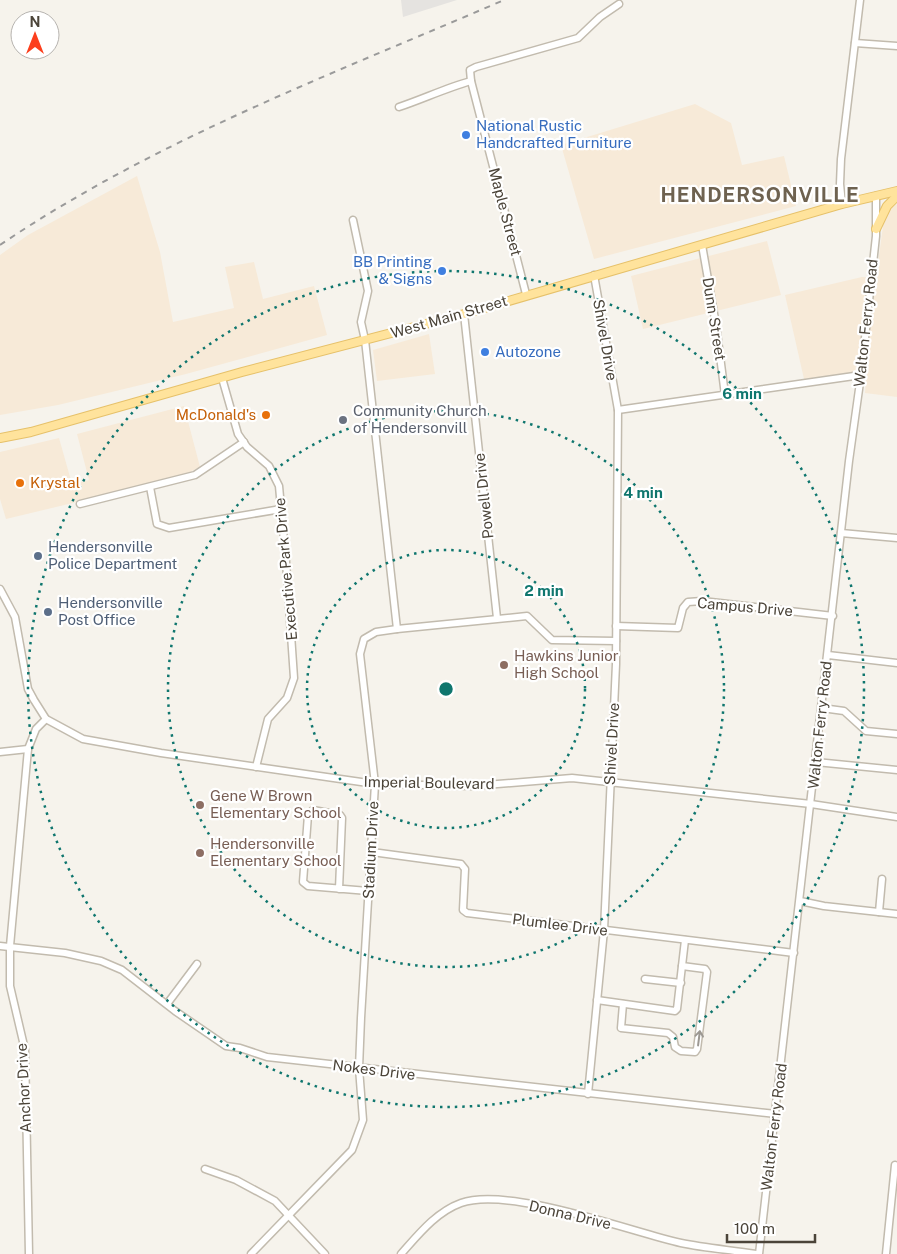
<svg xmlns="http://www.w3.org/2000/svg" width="897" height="1254" viewBox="0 0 897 1254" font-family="'Public Sans',sans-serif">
<rect width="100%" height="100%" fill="#f6f3ec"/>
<!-- commercial -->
<g fill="#f7ead8">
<path d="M695,104L731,123L742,165L784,156L796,206L594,259L561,145Z"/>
<path d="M137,176L160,252L173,322L234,308L225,267L254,262L263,299L314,286L327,335L186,374L58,405L0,415V255L28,235Z"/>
<path d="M897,204V397L865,393L867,366L856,364L855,372L804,379L785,295L862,277L876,278L884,219L886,212Z"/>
<path d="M767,241L781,295L643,329L631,276Z"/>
<path d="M429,334L435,374L377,381L373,350Z"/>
<path d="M184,406L200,467L188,473L156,483L6,519L0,499V452L59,438L72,484L89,480L77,434Z"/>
</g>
<!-- parking -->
<path fill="#e5e3e0" d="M401,0H457L403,17Z"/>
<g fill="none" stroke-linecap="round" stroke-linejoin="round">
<defs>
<g id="minor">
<path d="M855,43L897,46"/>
<path d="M399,107C423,99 446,88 471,81"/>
<path d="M842,204L840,184L841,159L860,0"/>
<path d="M353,220L368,291L361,322L365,340L397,629"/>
<path d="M702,245L716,325L725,395"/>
<path d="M526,294L471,81L470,70L476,67L578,38L600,17L619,4"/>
<path d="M464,314L497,618"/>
<path d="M222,378L238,434L247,447L269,466L279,486L286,562L294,678L287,698L268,719L256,767"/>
<path d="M618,410L861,375"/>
<path d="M150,487L157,524L169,528L281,509"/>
<path d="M80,504L195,475L244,442"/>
<path d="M841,533L897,538"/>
<path d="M0,589L15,617L28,689L34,700L46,719L83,739L161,753L375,784L473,786L572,778L811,804L897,817"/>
<path d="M616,626L678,628L683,608L688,602L702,601L833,616"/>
<path d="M828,655L897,663"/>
<path d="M822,708L844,711L866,731L897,734"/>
<path d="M0,752L28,749"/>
<path d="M816,762L897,770"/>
<path d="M372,852L461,864L465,869L463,910L467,913L794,953"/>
<path d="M339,889L342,818L340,815L313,810L308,815L303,882L308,886L368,891"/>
<path d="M800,901L824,906L897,914"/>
<path d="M879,912L882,879"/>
<path d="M0,946L65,953L101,961L122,970L175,1011L226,1046L240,1048L267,1057L776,1114"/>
<path d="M645,979L681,983"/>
<path d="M597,1000L675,1011L677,1009L685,940"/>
<path d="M167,1004L197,964"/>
<path d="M623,1004L621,1028L668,1033L673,1037L675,1047L681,1051L695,1052L697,1049L707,972L705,969L682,966"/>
<path d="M588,1094L604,930L616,664L618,410L594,275"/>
<path d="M205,1169L236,1180L275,1201L325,1254"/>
<path d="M29,1254L25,1050L10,986V946L28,749L36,729L46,719"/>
<path d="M251,1254L352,1150L363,1120L359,1068L361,1018L375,784L360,654L364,639L376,632L397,629L527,616L552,640L616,641"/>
<path d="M401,1254C418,1235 436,1212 461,1203C508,1186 629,1231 681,1243C705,1248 731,1250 756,1254"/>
<path d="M759,1254L849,461L861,375L876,236V196"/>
<path d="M886,1254L895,1165"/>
</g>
<g id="major">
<path d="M876,229L887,206L897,196"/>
<path d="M0,438L31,432L242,372L464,314L842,204L897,191"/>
</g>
</defs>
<!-- minor casing -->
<use href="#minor" stroke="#c2bbae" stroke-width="9"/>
<!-- major casing -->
<use href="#major" stroke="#e6c16a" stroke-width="10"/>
<!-- minor -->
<use href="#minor" stroke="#fff" stroke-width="6"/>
<!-- major -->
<use href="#major" stroke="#ffe39c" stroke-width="8"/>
<!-- rail -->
<path stroke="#9a9a9a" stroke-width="2" stroke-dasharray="6 6" stroke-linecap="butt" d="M0,245C155,140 333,74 504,0"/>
</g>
<!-- one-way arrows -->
<defs><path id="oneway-shaft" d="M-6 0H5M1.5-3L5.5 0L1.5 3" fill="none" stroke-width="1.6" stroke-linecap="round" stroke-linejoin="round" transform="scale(1.25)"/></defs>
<use stroke="#9c9892" href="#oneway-shaft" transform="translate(699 1038) rotate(-83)"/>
<!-- distance rings -->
<g fill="none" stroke="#0f766e" stroke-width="2.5" stroke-dasharray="2.5 5">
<circle cx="446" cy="689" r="139"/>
<circle cx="446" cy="689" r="278"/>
<circle cx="446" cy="689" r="418"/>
</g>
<!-- markers -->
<g fill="#3f7fe0" stroke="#fff" stroke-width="2">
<circle cx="466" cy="135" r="5"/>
<circle cx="442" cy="271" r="5"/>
<circle cx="485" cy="352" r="5"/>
</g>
<g fill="#e8710a" stroke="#fff" stroke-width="2">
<circle cx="266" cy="415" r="5"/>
<circle cx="20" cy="483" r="5"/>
</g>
<circle fill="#6b7280" stroke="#fff" stroke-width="2" cx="343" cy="420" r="5"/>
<g fill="#5c6f8a" stroke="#fff" stroke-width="2">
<circle cx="38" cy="556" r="5"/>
<circle cx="48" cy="612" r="5"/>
</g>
<g fill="#8d6e63" stroke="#fff" stroke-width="2">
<circle cx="504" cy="665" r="5"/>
<circle cx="200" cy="805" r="5"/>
<circle cx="200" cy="853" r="5"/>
</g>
<g text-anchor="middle" stroke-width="4.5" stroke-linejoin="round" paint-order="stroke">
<!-- shop labels -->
<g font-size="15" fill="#366cbe" stroke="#fff" text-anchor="start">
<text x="476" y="131">National Rustic<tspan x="476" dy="17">Handcrafted Furniture</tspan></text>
<text x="432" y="267" text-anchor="end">BB Printing<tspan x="432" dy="17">&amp; Signs</tspan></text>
<text x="495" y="357">Autozone</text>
</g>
<!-- street labels -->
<g font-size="15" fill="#4b4439" stroke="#fff">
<text transform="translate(505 212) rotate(75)" y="5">Maple Street</text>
<text transform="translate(449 317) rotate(-16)" y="5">West Main Street</text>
<text transform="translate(714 319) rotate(81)" y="5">Dunn Street</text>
<text transform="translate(866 323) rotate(-84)" y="5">Walton Ferry Road</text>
<text transform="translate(605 340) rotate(80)" y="5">Shivel Drive</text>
<text transform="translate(484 496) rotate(-96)" y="5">Powell Drive</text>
<text transform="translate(286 569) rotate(-95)" y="5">Executive Park Drive</text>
<text transform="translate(745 607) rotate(5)" y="5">Campus Drive</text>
<text transform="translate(820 725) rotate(-84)" y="5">Walton Ferry Road</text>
<text transform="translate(612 744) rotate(-87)" y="5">Shivel Drive</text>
<text transform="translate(429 783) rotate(1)" y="5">Imperial Boulevard</text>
<text transform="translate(371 850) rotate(-87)" y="5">Stadium Drive</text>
<text transform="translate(560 925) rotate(7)" y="5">Plumlee Drive</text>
<text transform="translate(374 1070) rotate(7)" y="5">Nokes Drive</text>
<text transform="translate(24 1088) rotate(-93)" y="5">Anchor Drive</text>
<text transform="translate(774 1127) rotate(-83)" y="5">Walton Ferry Road</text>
<text transform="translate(570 1215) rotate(13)" y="5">Donna Drive</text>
</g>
<!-- worship labels -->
<g font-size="15" fill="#5b616d" stroke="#fff" text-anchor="start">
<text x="353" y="416">Community Church<tspan x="353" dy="17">of Hendersonvill</tspan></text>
</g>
<!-- food labels -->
<g font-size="15" fill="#c56008" stroke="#fff" text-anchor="end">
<text x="256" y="420">McDonald's</text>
<text x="30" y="488" text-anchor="start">Krystal</text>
</g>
<!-- service labels -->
<g font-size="15" fill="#4e5e75" stroke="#fff" text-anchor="start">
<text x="48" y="552">Hendersonville<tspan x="48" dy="17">Police Department</tspan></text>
<text x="58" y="608">Hendersonville<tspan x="58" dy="17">Post Office</tspan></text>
</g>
<!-- education labels -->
<g font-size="15" fill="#785e54" stroke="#fff" text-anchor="start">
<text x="514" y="661">Hawkins Junior<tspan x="514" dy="17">High School</tspan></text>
<text x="210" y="801">Gene W Brown<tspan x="210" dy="17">Elementary School</tspan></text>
<text x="210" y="849">Hendersonville<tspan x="210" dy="17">Elementary School</tspan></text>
</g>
<!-- district labels -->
<g font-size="20" font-weight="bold" letter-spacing="1" fill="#6e6250" stroke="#fff">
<text x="760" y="202">HENDERSONVILLE</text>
</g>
</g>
<circle cx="446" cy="689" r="8" fill="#0f766e" stroke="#fff" stroke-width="2.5"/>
<g font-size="15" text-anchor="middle" font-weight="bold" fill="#0f766e" stroke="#fff" stroke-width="4.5" stroke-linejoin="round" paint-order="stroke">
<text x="742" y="399">6 min</text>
<text x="643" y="498">4 min</text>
<text x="544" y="596">2 min</text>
</g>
<!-- north arrow -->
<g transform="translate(35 35)"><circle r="24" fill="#ffffff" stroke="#b7b4b0"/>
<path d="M0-4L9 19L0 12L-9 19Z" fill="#fc3f1d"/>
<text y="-8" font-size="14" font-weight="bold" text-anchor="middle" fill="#4b4439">N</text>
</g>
<!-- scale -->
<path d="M727 1234v8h88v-8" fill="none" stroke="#4b4439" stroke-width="2.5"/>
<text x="734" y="1234" font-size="15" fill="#4b4439" stroke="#ffffff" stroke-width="4" paint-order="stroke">100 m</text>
</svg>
